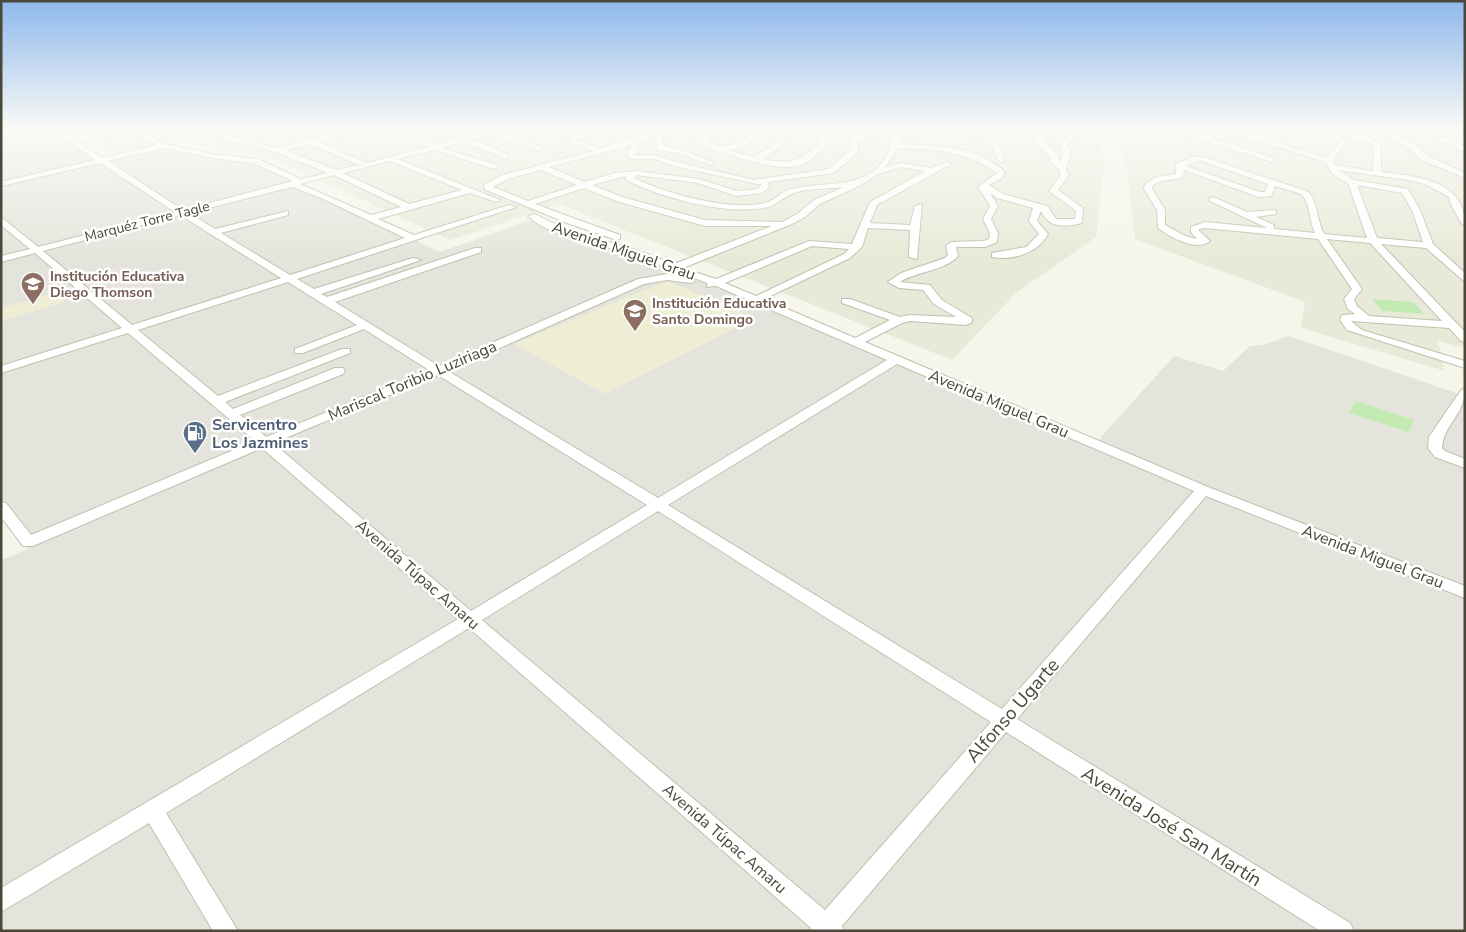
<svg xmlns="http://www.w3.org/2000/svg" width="1466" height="932" viewBox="0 0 1466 932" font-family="'Nunito Sans',sans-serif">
<rect width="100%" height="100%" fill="#f5f5eb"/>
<!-- residential -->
<g fill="#e9e9d9">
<path d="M75,129H1096L1104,163L1096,237L1016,293L952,360L559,204L450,240L274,159L181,141L119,154Z"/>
<path d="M1122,129H1465V348L1438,341L1445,371L1301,328L1305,302L1135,239Z"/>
</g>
<!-- industrial -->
<path fill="#e5e4dc" d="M11,129H47L103,163L164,150L209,160L253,162L440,252L536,218L694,278L1094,445L1174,356L1223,371L1250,346L1264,345L1289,336L1465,396V931H1V560L28,549L1,511V130Z"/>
<!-- education -->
<g fill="#eeeed5">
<path d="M667,281L751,317L748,319L751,320L605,394L514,344Z"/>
<path d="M55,293L65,302L1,321V308Z"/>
</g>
<!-- green -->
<g fill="#c3eab3">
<path d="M1372,299L1413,302L1424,314L1382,311Z"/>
<path d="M1356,401L1414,420L1409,432L1349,413Z"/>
</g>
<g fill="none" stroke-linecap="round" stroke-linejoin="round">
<defs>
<g id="minor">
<path d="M50,129H57L72,138L122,129H136L166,144L212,154L258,159L301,179L328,173L267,149L224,139L209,129H216L235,138L278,148L349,130L351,133L318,142L367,163L428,147L406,133L408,130L435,145L459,139L442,129H450L466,137L503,129H559C550,137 514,131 499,134L541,146L542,148L538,150L490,135L472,140L508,154V158H505L464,142L442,148L497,165L498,167L494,169L434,150L398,159L500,200L496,202L470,193L378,219L414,235L509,205L516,207L297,279L314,289L413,258L421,260L321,294L327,297L475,248H481V252L335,302L439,366L638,279L667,274L694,278V282L690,283L667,280L644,284L448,371L658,498L887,360L716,286L707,287V283C678,272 650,261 620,251C594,242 548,236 528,216L535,214C563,230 593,237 623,246C640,251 657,258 674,264L772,226H705L616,201L584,188L535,204L620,235V239L617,240L567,223L484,189V185L502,175L593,151L568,141C576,131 595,128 606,129L576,140L600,149L654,131L651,129L664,131L661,133L664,146L681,149L715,163L711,165L676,153L658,150L655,136L640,142L635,155H655L676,162L754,180L829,169L851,149L852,138L873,129H881L878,131L998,129L984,133L999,144L1005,160L1001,162C994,159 995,144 984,138C972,131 918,135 901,135L899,144C934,146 978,145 1005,172L1002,178L989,185L1003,194L1047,206L1056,219H1075L1076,211L1049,191L1061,175L1059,169L1051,163L1049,155L1035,141L1050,129H1057L1043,141L1056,152L1060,163L1063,153L1059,144C1065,135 1074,129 1084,129L1067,144L1071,153L1066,168L1069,175L1058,190L1083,208L1082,223C1066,227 1049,229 1041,211L1037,221L1048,234C1038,253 1013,261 992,257V253L1026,247L1039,234L1029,221L1033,208L997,198L990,193L998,206L991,219L998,233L997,242L985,247H956L958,256C945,271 917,271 900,282L930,285L942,300L972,318V322L966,325L910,321L902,323L865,342L1208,487L1465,586V598L1206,496L1017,719L1350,923L1354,931H1320L1006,732L842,926L844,931H810L811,928L469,628L166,813L238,931H213L149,823L1,912V888L458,619L262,448L33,546H23L1,517V502L6,503L31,535L255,441L128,333L1,373V366L122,328L35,253L1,262V256L30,249L1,225V217L38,247L175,212L100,163L1,186V182L95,160ZM130,131L157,145L103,158L77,142ZM894,134C881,193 838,179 791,189C781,191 775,201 765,203C729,211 667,194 634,178L637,175L698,183L736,196L762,193L769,187L768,182L834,173L858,152V140L868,136ZM310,144L359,165L336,170L285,150ZM632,145L627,155L630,159H654L674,166L762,185L757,189L737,191L699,179L636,171L615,173L585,182L549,167ZM164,148L212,158L253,163L293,181L183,210L108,161ZM898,148C934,150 967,150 997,173L978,187L990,206L983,219L990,233L989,239L984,241L951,242L946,246L948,255L945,258L901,273L888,282L899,288L923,290L934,304L956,317L910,315L900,317L850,299H842V303L890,320L855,338L764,299L850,258L862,247L868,228L910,230L909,257L917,259L922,204L915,206L910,225L870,223L877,205L951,164L947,162L931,168L901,163L885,167ZM390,161L462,190L409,204L343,173ZM901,167L925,171L870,202L852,244L809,241L716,279L683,268L792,224L805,217L820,204L859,186L878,174ZM541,170L577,185L528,201L493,187L508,179ZM334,175L401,207L371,215L300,184ZM626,176V180C662,198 724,215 764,208C776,206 783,197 794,193C809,188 828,189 844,187L814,200L797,214L782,222L705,220L622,197L592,185ZM292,187L321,198L405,238L290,275L221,233L288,215V211L215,229L189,213ZM180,215L281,278L132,325L43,251ZM812,246L849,249L844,254L756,296L725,283ZM288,282L357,325L295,349V353H303L364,329L429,370L266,437L240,415L343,374L345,371L343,368H335L233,409L225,402L350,353V349H342L218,396L138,330ZM897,364L1194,491L1002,709L668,505ZM438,375L647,505L471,611L273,443ZM658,511L991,722L825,910L482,620Z"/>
<path d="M681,129L710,132L736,129L712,136L704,141C710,143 717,147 724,146C741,146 752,129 769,129L740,148L728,150L754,157L783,139L786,143L762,159C792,165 797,162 820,143L818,134L834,129H843L824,136L827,145C820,150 813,158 806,163C781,177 721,151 695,144V140L704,135Z"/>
<path d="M1187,129H1193L1195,134L1201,135L1240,131L1327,158L1343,138L1347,140L1333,161L1335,165L1373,171L1374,145L1354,138L1328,133C1337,127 1372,137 1381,144V172C1416,177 1465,179 1465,225L1462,224L1451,205L1449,197L1427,185L1415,181L1338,170L1354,180L1408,189L1420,210L1433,244L1465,273V282L1426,248L1381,244L1465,332V342L1461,341L1449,328L1351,321L1362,330L1465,361V368L1347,330L1340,320L1342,315L1355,314L1348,309L1344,299L1352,289L1318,239L1205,228L1199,229V231L1210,241C1196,252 1170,237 1158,228L1157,210L1144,189L1145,184L1156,177L1176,174V164L1192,157H1203L1309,192C1318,205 1317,220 1324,234L1367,238L1348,183L1332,174L1326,162L1240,135L1211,138L1274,158L1275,160L1271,162L1190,136ZM1196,161H1202L1268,184L1265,192H1260L1186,166ZM1184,170L1259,197L1271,196L1275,186C1283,189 1295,191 1302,195C1309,200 1310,223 1315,233L1274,229V225L1256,217L1276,214V210L1247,212L1213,197L1209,199L1210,201L1267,228L1205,222L1191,227V232L1197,239L1185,236L1165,225V210L1152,189L1153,185L1161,181L1183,178ZM1357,185L1402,193L1412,210L1423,242L1377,238ZM1327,239L1370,243L1442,321L1369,316L1357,306L1354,299L1362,289Z"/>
<path d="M1373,129H1381L1416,145L1428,156L1465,173V178L1422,160L1410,149Z"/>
<path d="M1437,137H1441L1465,147V152L1437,139Z"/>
<path d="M1465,389C1465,415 1444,423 1442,448L1445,451L1465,459V468L1435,457L1428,448L1429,437L1461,390Z"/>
</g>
</defs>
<!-- minor casing -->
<use href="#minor" stroke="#c1c0ad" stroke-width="2"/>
<!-- minor -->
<use href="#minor" fill="#fff" fill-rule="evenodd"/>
</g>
<!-- sky -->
<linearGradient id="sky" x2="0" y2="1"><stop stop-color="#8eb8ec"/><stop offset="0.5" stop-color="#fafaf6"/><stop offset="1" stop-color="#fafaf6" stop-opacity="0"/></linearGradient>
<rect width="1466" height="259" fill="url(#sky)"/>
<!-- icons -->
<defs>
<symbol id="school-pin" viewBox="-11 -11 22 30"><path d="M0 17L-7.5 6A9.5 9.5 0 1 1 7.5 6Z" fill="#8d6e63" stroke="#fff"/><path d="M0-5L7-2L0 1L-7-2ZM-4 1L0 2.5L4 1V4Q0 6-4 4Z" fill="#fff"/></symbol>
<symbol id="fuel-pin" viewBox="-11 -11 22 30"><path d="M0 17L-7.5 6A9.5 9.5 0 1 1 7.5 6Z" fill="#5c6f8a" stroke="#fff"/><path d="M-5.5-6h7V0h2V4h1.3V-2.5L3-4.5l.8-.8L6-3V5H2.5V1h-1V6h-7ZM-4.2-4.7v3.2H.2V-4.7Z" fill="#fff"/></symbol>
</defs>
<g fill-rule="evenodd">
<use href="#school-pin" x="19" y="270" width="28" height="38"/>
<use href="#school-pin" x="621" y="297" width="28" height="38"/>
<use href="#fuel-pin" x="181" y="419" width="28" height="38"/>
</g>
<g text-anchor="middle" stroke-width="5" stroke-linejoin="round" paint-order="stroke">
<!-- far-street labels -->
<g font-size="14" fill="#4a4838" stroke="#fff">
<text transform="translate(147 221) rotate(-14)" y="5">Marquéz Torre Tagle</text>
</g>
<!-- far-education labels -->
<g font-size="14" font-weight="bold" fill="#785e54" stroke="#fff" text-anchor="start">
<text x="50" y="281">Institución Educativa<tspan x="50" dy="16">Diego Thomson</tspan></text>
<text x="652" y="308">Institución Educativa<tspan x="652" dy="16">Santo Domingo</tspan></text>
</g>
<!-- street labels -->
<g font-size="16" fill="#4a4838" stroke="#fff">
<text transform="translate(624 250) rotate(19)" y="6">Avenida Miguel Grau</text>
<text transform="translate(412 380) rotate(-23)" y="6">Mariscal Toribio Luziriaga</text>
<text transform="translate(999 403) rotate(23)" y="6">Avenida Miguel Grau</text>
<text transform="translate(1373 556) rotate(21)" y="6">Avenida Miguel Grau</text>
<text transform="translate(418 574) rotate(41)" y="6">Avenida Túpac Amaru</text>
<text transform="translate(725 838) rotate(41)" y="6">Avenida Túpac Amaru</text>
</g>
<!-- service labels -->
<g font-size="16" font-weight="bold" fill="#4e5e75" stroke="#fff" text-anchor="start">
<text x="212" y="430">Servicentro<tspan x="212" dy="18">Los Jazmines</tspan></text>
</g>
<!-- near-street labels -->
<g font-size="19" fill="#4a4838" stroke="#fff">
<text transform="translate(1012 710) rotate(-49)" y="7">Alfonso Ugarte</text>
<text transform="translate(1172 826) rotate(32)" y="7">Avenida José San Martín</text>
</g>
</g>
<!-- border -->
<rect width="1466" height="932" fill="none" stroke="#4a4838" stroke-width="5"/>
</svg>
